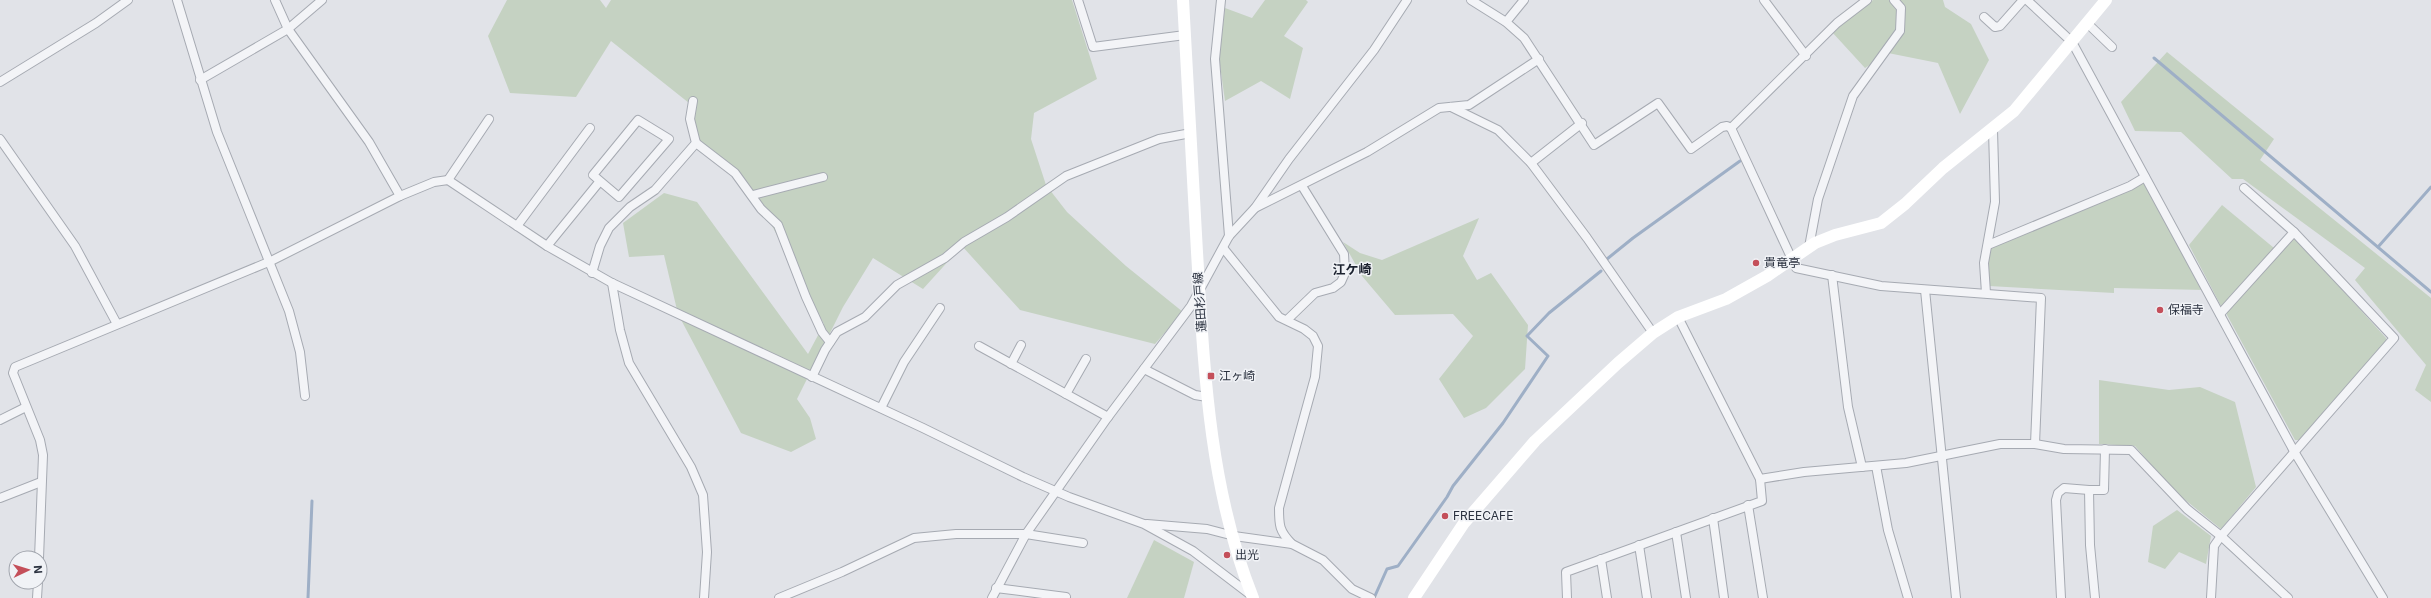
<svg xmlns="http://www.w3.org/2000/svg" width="2431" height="598" viewBox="0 0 2431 598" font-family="Inter,'Noto Sans JP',sans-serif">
<rect width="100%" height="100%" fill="#e1e3e8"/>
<!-- green -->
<g fill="#c5d2c2">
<path d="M507,0H600L606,8L611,0H1072L1097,79L1034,113L1031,139L1046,185L1067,212L1126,266L1183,312L1155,344L1020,310L962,246L923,289L873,258L843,307L797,399L810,418L816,439L791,452L741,433L678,314L664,255L629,257L623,223L664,193L697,202L808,354L824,324L753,190L696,141L689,103L611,41L576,97L510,93L488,36Z"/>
<path d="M1265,0H1306L1308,2L1284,36L1303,48L1290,99L1261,81L1225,101L1219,58L1225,8L1252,18Z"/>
<path d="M1873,0H1943L1945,7L1971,24L1989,60L1960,114L1938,63L1888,53L1865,68L1832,32Z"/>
<path d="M2167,52L2274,139L2260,160L2431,298V402L2415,390L2426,365L2355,280L2365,268L2243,179H2232L2181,132L2135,131L2121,102Z"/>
<path d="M2145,183L2205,290L2114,288V293L1989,286V247Z"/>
<path d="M2222,205L2274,248L2224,306H2221L2189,245Z"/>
<path d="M1479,218L1463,256L1477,280L1491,273L1528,325L1525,369L1486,408L1464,418L1439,379L1473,336L1453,314L1395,315L1362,276L1343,242L1360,253L1382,260Z"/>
<path d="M2291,239H2296L2386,338L2387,342L2299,440H2295L2227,315V312Z"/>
<path d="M2099,380L2169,390L2200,387L2235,402L2256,487L2221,529L2173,490L2135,446L2099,444Z"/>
<path d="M2177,510L2211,536L2206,564L2179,552L2165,569L2148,562L2153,526Z"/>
<path d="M1154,540L1194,562L1184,598H1127Z"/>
</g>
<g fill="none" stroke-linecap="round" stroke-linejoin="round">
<!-- stream -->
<g stroke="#9eafc6" stroke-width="3">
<path d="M2154,58L2431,292"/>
<path d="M2378,247L2431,187"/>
<path d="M1607,259L1633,238L1740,161"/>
<path d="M308,598L312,501"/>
<path d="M1374,598L1387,569L1398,566L1447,497L1453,486L1503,423L1548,356L1527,336L1549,313L1601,271"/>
</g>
<defs>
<g id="street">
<path d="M177,0L217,132L289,311L300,352L305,396"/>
<path d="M275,0L288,29L369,142L400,196"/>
<path d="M1078,0L1093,47L1185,35"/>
<path d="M1221,0L1215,59L1229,236"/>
<path d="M1471,0L1506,22L1524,38L1594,145L1658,103L1691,149L1722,127L1727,126L1731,128L1796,268L1881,286L2041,298L2035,444"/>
<path d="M1764,0L1806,56"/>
<path d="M2027,0L2072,42L2295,453L2383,598"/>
<path d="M1984,17L1995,27L2000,26L2023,0"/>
<path d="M1506,22L1524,0"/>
<path d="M2087,23L2112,47"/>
<path d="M200,80L288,29L322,0"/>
<path d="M0,82L96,23L128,0"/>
<path d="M1451,107L1498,130L1531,163L1587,238L1653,333"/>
<path d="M1731,128L1837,23L1867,0"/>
<path d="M0,139L75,246L117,324"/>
<path d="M696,143L735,173L761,209L778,225L806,297L822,332L830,342"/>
<path d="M1531,163L1582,123"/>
<path d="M448,180L489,119"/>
<path d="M753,195L823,177"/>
<path d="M1255,208L1367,152L1439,108L1469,105L1539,59"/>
<path d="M517,226L590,128"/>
<path d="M1988,245L2130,186L2145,177"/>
<path d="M547,246L600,181L593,175L638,120L669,139L619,197L600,181"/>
<path d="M1809,247L1818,199L1853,96L1900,31L1901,8L1894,0"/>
<path d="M1224,249L1279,317L1304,329L1313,336L1318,346L1315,377L1279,508C1279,525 1279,531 1292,544"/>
<path d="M592,273L600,246L609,228L630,207L655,190L696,143L690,119L693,101"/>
<path d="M1832,275L1848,407L1862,467"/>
<path d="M612,283L620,330L629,363L691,467L703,495L707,552L704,598"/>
<path d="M1925,290L1956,598"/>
<path d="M1986,293L1984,263L1995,202L1993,130"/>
<path d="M2220,314L2294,232"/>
<path d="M1287,320L1315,293L1333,288L1341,282L1345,273L1344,254L1302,186"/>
<path d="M979,346L1108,417"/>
<path d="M1011,364L1021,345"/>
<path d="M1144,369L1195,395L1207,397"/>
<path d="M812,377L825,350L837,332L865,317L897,285L945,258L964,242L1007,217L1066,176L1159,139L1191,133"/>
<path d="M1066,394L1086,359"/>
<path d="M881,408L904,362L940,308"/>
<path d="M0,420L26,407"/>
<path d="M1876,466L1888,530L1908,598"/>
<path d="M1760,479L1804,472L1906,463L2000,444H2035L2064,449L2131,450L2187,509L2221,536L2288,598"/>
<path d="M0,498L41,482"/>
<path d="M1748,505L1763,598"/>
<path d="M1713,518L1724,598"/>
<path d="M1147,524L1207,529L1234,536L1292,544L1323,560L1352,589L1371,598"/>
<path d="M1676,532L1686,598"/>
<path d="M1639,545L1647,598"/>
<path d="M39,558L43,455L40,440L13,373L15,367L271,261L400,196L434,182L448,180L547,246L612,283L923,428L1023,477L1069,497L1144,524L1193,551L1252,596"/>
<path d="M1601,559L1607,598"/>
<path d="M996,588L1066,597"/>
<path d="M37,598L38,582"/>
<path d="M779,598L842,572L914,538L956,534H1026L1083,543"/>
<path d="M992,598L1026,534L1108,417L1191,306L1229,236L1255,208L1289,159L1374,50L1407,0"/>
<path d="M1567,598L1566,572L1762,501L1760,479L1678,317"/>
<path d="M2061,598L2056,500L2058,493L2064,488L2089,490"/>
<path d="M2095,598L2090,545L2089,490H2104L2105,449"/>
<path d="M2211,598L2214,546L2221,536L2394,338L2294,232L2244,188"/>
</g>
</defs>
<!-- street casing -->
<use href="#street" stroke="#a6aab2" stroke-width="10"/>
<!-- street -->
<use href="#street" stroke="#f3f4f7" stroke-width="8"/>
<!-- secondary -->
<g stroke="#fff" stroke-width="12">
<path d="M1183,0C1188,84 1193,168 1197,252C1204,369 1209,488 1253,598"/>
<path d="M1414,598L1464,523L1535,441L1618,363L1653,333L1678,317L1726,299L1767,276L1815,243L1835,235L1881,223L1905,204L1943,168L2014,111L2106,0"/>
</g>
</g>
<!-- markers -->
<g fill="#c44f5a" stroke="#f0f2f6" stroke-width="1.5">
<circle cx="1756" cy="263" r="4"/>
<circle cx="2160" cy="310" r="4"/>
<rect x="1207" y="372" width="8" height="8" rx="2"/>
<circle cx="1445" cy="516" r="4"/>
<circle cx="1227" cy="555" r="4"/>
</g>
<g text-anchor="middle" stroke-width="3" stroke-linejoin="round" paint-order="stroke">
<!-- poi labels -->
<g font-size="12" fill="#2a313f" stroke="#f0f2f6" text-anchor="start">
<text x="1764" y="267">貴竜亭</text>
<text x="2168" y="314">保福寺</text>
<text x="1219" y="380">江ヶ崎</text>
<text x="1453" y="520">FREECAFE</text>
<text x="1235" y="559">出光</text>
</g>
<!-- street labels -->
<g font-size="12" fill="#2a313f" stroke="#f0f2f6">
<text transform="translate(1200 302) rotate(-94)" y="4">蓮田杉戸線</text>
</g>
<!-- neighbourhood labels -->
<g font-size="13" font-weight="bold" fill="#1c222f" stroke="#f0f2f6">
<text x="1352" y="274">江ケ崎</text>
</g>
</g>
<!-- north arrow -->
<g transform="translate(28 570) rotate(86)"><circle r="19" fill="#f0f2f6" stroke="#a1a5ad"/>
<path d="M0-3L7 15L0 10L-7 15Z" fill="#c44f5a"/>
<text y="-6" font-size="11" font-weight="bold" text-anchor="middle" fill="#2a313f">N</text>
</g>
</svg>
